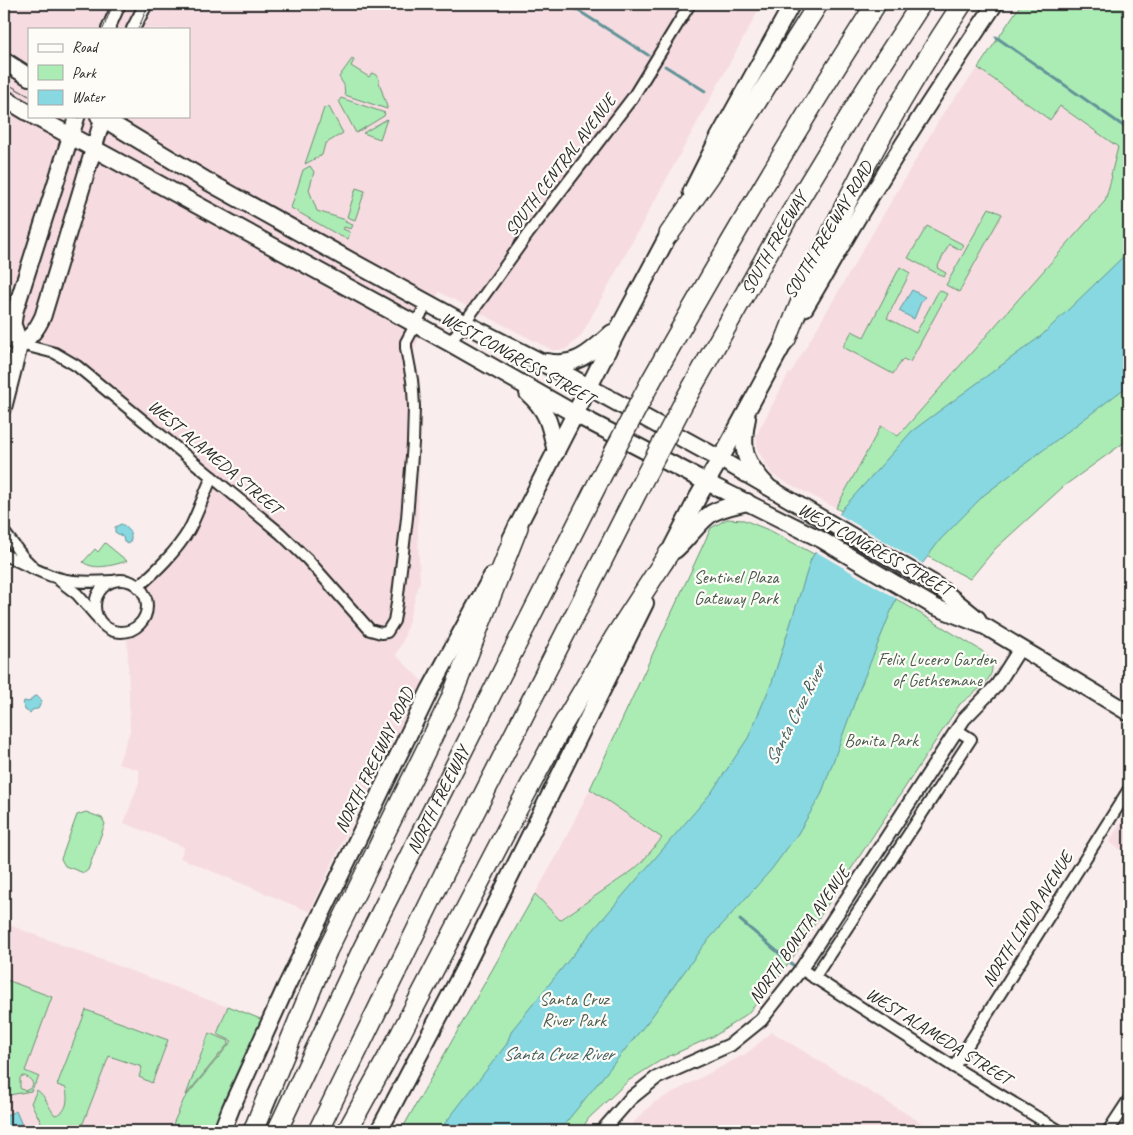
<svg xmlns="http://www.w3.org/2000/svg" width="1133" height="1135" viewBox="0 0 1133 1135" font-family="Caveat,sans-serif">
<rect width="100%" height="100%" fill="#faeded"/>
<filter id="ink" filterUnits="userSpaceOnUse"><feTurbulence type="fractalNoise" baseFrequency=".02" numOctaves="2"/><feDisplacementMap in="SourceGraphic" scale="10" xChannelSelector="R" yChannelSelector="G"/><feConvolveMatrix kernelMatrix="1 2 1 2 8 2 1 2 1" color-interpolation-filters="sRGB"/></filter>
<g filter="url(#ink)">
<!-- built -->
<g fill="#f6dce1" fill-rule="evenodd">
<path d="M4,4H762L581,336L565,350H552L439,292L413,351L420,379L418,534L420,581L403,641L396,655L423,682L345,836L310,912L180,858L184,847L124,823L139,782V770L118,764L130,731L127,631L135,628L141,622L145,615L147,606L145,598L141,590L171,555L212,477L77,366L4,341ZM29,29H189V116H29Z"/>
<path d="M978,68L1050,120L1062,103L1120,147L1105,201L898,436L881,426L836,508L772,475L758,451L756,436L789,373L790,374L943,113Z"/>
<path d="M590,789L662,838L641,863L632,871L559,920L535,894L559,851Z"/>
<path d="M1129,809V855L1109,842Z"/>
<path d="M4,923L225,1006H228L217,1034L232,1041L184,1099L170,1131H4Z"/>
<path d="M772,1032L935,1131H625L653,1103L747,1053Z"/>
</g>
<!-- green -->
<g fill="#abecb5" stroke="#6b8c70" fill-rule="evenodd">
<path d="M1021,4H1129V439L1064,486L995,549L970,579L836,508L881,426L898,436L1105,201L1112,176L1111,175L1118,147L1060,106L1050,120L978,68Z"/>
<path d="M352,59L354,60L351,66L369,77L372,73L378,76L379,82L387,107V109L345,95L344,85L339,77Z"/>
<path d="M341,98L385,113L384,116L356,133L339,101Z"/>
<path d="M329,107L343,133L325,144L322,155L305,164L324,108Z"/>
<path d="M387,119L380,139L363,133Z"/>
<path d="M310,166L314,172L309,190L317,211L346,220L345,222L353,225L351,229L344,227L343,229L350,232L348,239L340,236L291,208L303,170Z"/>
<path d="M356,188L365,191L355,220L347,217Z"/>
<path d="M989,208L1002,214L959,292L946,285Z"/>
<path d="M927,226L964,245L961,250L949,244L937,268L946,273L944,277L908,258Z"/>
<path d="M900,267L910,273L887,318L916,333L939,290L947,294L910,362L903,359L893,374L843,347L852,331L864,337Z"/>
<path d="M727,519L744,520L771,531L799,546L898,600L982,651C1008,673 977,690 960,704L795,954L768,991L747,1014L716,1035L663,1059L628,1081L588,1119L581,1131H401L535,894L560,920L632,871L641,863L662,838L590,789L711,528Z"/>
<path d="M105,543L127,561C114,565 94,571 83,562L95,549L98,552Z"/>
<path d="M86,812L102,818L105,824L88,870L84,873L65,866L61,859L77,815Z"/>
<path d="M4,979L52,997L25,1071L39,1077L31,1091L4,1096ZM22,1076C27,1076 31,1079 33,1084L31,1088L25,1091L20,1088V1078Z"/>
<path d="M228,1006L263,1020L213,1131H170L184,1099L232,1041L217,1034Z"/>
<path d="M86,1010L168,1040L152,1083L139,1077L142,1067L109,1056L80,1131H54L44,1128L31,1103L37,1090C46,1096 48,1107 55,1115C68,1113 68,1099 66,1088L57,1085Z"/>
<path d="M209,1033L229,1041L228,1044L186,1095Z"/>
</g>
<!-- water -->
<g fill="#87d8e0" stroke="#629398">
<path d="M1129,251V385L984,495L940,540L896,599L858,693L821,795L797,835L771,870L703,946L650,1019L559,1131H439L506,1045L512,1030L589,935L711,793L748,738L772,682L811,559L844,507L912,431L1041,336Z"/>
<path d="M912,290L925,297L921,302L914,319L899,311Z"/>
<path d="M121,524C129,527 135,537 128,544L124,542L123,537L115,532V527Z"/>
<path d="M36,696L39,697L42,701L38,709H36L32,710L30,713L25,710V709L24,708V706L23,705L24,701L29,702L33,697Z"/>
<path d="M16,1111L24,1130L4,1131V1116Z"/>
</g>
<!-- pier -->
<path fill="#faeded" d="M837,513L925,565L899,600L813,550Z"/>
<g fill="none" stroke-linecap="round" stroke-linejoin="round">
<!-- stream -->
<g stroke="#629398" stroke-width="3">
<path d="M568,4L648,55"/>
<path d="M996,37L1129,130"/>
<path d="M665,66L705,91"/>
<path d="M740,920L793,965"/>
</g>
<defs>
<g id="minor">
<path d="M450,343L528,234L633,97L690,4"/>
<path d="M20,344L55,353L77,366L280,533L308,560L370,630L381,633L387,632L394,621L397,603L407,518L413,443L414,407L413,390L412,380L406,348V342L427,303"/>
<path d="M4,532L23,557L31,565"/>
<path d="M4,555C24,563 44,576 66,580C81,583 97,582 113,581"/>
<circle cx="121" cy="606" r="26"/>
<path d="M60,581L77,594L96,616"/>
<path d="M138,587C157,570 176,552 189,530C198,513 204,494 212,477"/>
<path d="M801,969L954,1067L1060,1131"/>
<path d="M814,978L971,739L957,730"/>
<path d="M954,1067L1129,789"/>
<path d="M1108,1131L1129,1099"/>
</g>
<g id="tertiary">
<path d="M108,29L119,4"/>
<path d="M133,29L146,4"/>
<path d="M4,340L20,344"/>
<path d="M602,1131L630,1099L656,1078L730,1045L761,1020L801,969L964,719L997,685L1021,647"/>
</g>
<g id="secondary">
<path d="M691,192L718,138L792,4"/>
<path d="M805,308C830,267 853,224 879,183C916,122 955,63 995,4"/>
<path d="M20,344C32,336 37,329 43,316L103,118"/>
<path d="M4,406L20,344L13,324L15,311L77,116"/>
<path d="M720,459L933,583L941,589L978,619"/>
<path d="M706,482L822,540L935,607L986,627L1129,713"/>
</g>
<g id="primary">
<path d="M4,61L29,77"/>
<path d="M4,98L29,113"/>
<path d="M34,116L450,343L575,414L706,482"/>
<path d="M99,116L207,181L358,265L464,323L574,379L720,459"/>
<path d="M547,362C577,368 592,351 612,333"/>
<path d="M528,393C549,412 550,426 556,452"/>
<path d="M747,418C740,452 745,462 767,486"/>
<path d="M511,539L620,326L669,234"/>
<path d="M675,550C688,539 700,520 712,513C723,507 735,505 747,502"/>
<path d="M664,563L698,497L727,447L786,339"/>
<path d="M222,1131L231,1108L286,987L430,690L492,576"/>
<path d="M379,1131L463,971L645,603"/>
</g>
<g id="motorway">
<path d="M669,234L710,176L818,4"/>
<path d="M786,339C831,221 892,110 962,4"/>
<path d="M651,381C723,253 797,127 876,4"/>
<path id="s1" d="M685,400L786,221L866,89L921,4"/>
<path d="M253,1131L327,951L450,701L518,527"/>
<path id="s2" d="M277,1131L363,948L604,471"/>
<path d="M318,1131L460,841L638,490"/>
<path d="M347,1131L401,1033L517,810L562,726L614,638L669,553"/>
</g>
</defs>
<!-- minor casing -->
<use href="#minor" stroke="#2b2b2b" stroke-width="14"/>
<!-- tertiary casing -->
<use href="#tertiary" stroke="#2b2b2b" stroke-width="16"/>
<!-- secondary casing -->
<use href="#secondary" stroke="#2b2b2b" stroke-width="19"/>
<!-- primary casing -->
<use href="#primary" stroke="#2b2b2b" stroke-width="20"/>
<!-- motorway casing -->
<use href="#motorway" stroke="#2b2b2b" stroke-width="22"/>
<!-- minor -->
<use href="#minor" stroke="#fdfcf7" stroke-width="10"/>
<!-- tertiary -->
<use href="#tertiary" stroke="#fdfcf7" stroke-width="12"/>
<!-- secondary -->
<use href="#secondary" stroke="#fdfcf7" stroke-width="15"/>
<!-- primary -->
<use href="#primary" stroke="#fdfcf7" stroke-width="16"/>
<!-- motorway -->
<use href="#motorway" stroke="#fdfcf7" stroke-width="19"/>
<!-- tram -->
<g stroke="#2b2b2b" stroke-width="1">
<path d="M103,29L113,4"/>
<path d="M138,29L149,4"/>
<path d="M4,49L29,65"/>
<path d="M4,82L29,96"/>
<path d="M67,116L77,118L87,116"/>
</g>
<defs>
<g id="motorway-bridge">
<path d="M604,471L651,381"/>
<path d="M638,490L685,400"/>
</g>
</defs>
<!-- motorway-bridge casing -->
<use href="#motorway-bridge" stroke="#2b2b2b" stroke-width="22" stroke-linecap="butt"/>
<!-- motorway-bridge -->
<use href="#motorway-bridge" stroke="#fdfcf7" stroke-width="19"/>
</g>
</g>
<g text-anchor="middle" stroke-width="4.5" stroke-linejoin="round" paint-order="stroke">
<!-- street labels -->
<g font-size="18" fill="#2b2b2b" stroke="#fdfcf7">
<text transform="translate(560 165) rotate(-53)" y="6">SOUTH CENTRAL AVENUE</text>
<text transform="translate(828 230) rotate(-59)" y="6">SOUTH FREEWAY ROAD</text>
<text dy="6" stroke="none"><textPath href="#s1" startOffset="180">SOUTH FREEWAY</textPath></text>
<text transform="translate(518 358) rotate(29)" y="6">WEST CONGRESS STREET</text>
<text transform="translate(215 457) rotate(40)" y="6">WEST ALAMEDA STREET</text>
<text transform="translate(875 549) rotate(29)" y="6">WEST CONGRESS STREET</text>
<text transform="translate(374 760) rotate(-64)" y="6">NORTH FREEWAY ROAD</text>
<text dy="6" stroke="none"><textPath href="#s2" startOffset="368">NORTH FREEWAY</textPath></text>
<text transform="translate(1027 919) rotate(-58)" y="6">NORTH LINDA AVENUE</text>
<text transform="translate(799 935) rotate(-55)" y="6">NORTH BONITA AVENUE</text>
<text transform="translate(939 1036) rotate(32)" y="6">WEST ALAMEDA STREET</text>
</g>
<!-- park labels -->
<g font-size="18" fill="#4b5b4e" stroke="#fdfcf7">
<text x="736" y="583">Sentinel Plaza<tspan x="736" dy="21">Gateway Park</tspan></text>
<text x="937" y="665">Felix Lucero Garden<tspan x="937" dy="21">of Gethsemane</tspan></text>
<text x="881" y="746">Bonita Park</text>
<text x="574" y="1005">Santa Cruz<tspan x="574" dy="21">River Park</tspan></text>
</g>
<!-- water labels -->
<g font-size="19" font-style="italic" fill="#475f61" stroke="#fdfcf7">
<text transform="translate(794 714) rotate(-63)" y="7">Santa Cruz River</text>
<text x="558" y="1060">Santa Cruz River</text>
</g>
</g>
<!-- margin -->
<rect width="1133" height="1135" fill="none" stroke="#fdfcf7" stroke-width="20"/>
<rect x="10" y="10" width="1113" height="1115" fill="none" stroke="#2b2b2b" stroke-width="2" filter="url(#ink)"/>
<!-- legend -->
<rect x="28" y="28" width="162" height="90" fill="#fdfcf7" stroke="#a9a8a5"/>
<rect x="38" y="44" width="25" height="8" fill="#fdfcf7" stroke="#a9a8a5"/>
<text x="72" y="52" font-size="15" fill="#2b2b2b">Road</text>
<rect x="38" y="65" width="25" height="15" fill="#abecb5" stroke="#a9a8a5"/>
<text x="72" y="78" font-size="15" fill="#2b2b2b">Park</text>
<rect x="38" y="90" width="25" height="15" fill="#87d8e0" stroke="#a9a8a5"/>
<text x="72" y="102" font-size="15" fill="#2b2b2b">Water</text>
</svg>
